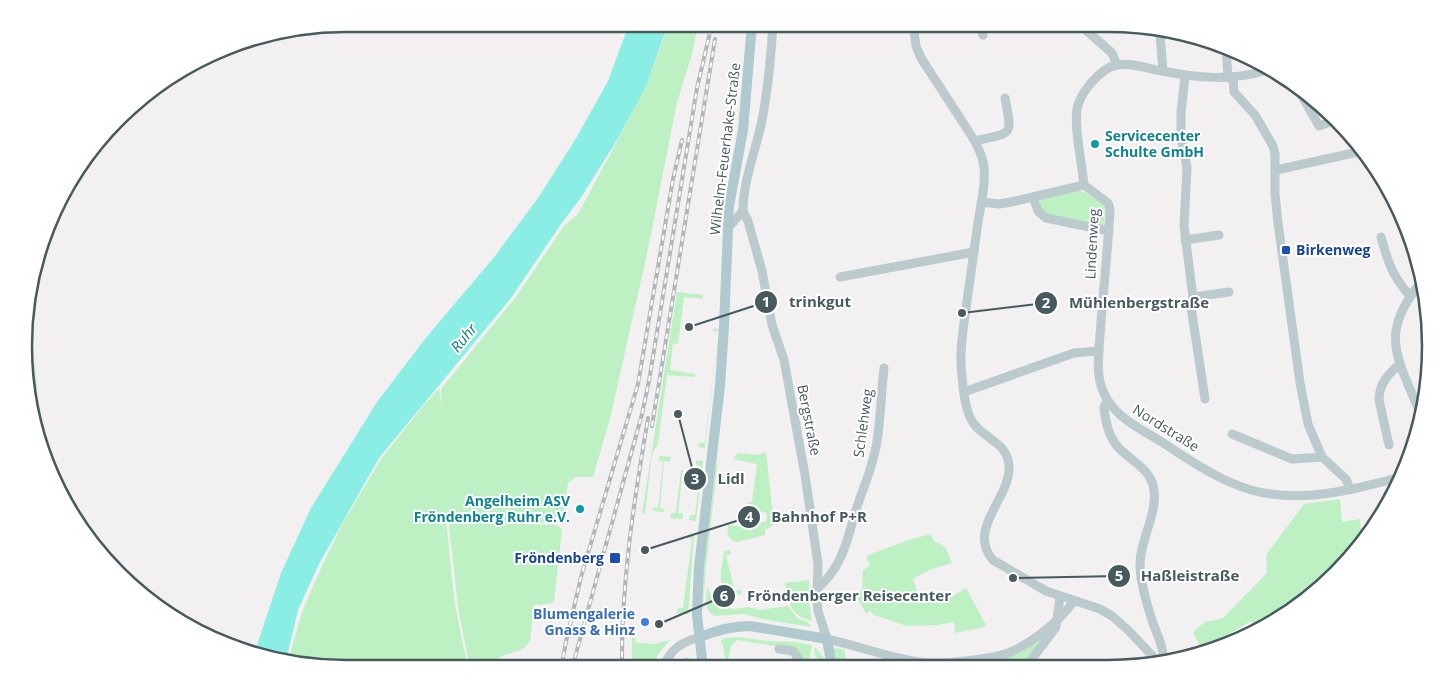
<svg xmlns="http://www.w3.org/2000/svg" width="1454" height="693" viewBox="0 0 1454 693" font-family="'Open Sans',sans-serif">
<rect width="100%" height="100%" fill="#f2f0f0"/>
<!-- green -->
<g fill="#bdf0c2">
<path d="M669,24H698L692,54L677,102L648,249L611,415L593,477H576L568,483L563,518L556,523L446,519L454,598L463,646L469,669H346L289,658L302,612L322,566L344,521L381,459L424,405L439,389L442,408L441,389L516,297L564,226L578,214L645,89Z"/>
<path d="M1076,190L1086,193L1103,204L1105,211L1103,227L1049,217L1040,207V199Z"/>
<path d="M677,292L703,295V299L684,297L678,344L673,343L670,370L695,374L694,377L667,375L658,444L652,454L645,514L642,513Z"/>
<path d="M29,326L37,385V424L27,389Z"/>
<path d="M714,328L718,329L717,341L705,448L698,447L699,443H705L718,332L712,331Z"/>
<path d="M766,452L774,524L769,528L765,529V535L737,542C727,540 727,534 728,525L744,527L746,521H755V523H760L761,522H766L767,513L749,510L747,508L748,502H752L757,464L733,459L738,453L758,455Z"/>
<path d="M659,456L671,457L670,462L664,461L660,508L665,509L664,512L653,511V508H658L663,461H658Z"/>
<path d="M696,460L703,461L696,521L689,520L690,515H695L701,466L696,465Z"/>
<path d="M720,461L717,469L706,566L703,609L704,566L716,467Z"/>
<path d="M681,470H683L678,513L683,514V519L670,518L671,513H676Z"/>
<path d="M1340,499L1342,522L1360,519L1362,544L1304,602L1257,630L1251,621L1202,650L1193,632L1205,622L1223,618L1267,573L1266,555L1304,504Z"/>
<path d="M465,522L556,525L562,529L554,601C548,605 542,605 536,604L534,605L530,641L523,649L502,656L477,669H470L458,607L449,526L450,523Z"/>
<path d="M930,534L934,541L945,547L952,563L929,570L913,579L918,594L925,602L948,599L966,588L986,625L985,627L955,633L954,622L937,625L907,626L874,615L870,611L866,614L857,596C866,587 861,581 863,570L870,566L866,556L906,541Z"/>
<path d="M688,535L694,536L688,614L677,613L678,608H683L692,539L687,538Z"/>
<path d="M730,550L731,554L726,556L735,591L741,590L742,593C738,595 734,596 730,594C715,587 723,563 724,551Z"/>
<path d="M809,580V602L812,621C790,616 789,603 785,583Z"/>
<path d="M707,589H708L716,603L723,607L735,609L748,607L760,610L788,606L798,619L808,622L811,627L762,619L744,614L715,616C704,611 706,600 707,589Z"/>
<path d="M740,637L768,641L795,642L812,645L809,663L806,665L794,649L737,640L731,646L727,666L726,665L723,645L720,642L724,638Z"/>
<path d="M632,638H635L636,643L656,644L663,641L670,640L659,653L652,668H632Z"/>
<path d="M1041,640L1020,667H931L1006,658L1023,651L1038,641Z"/>
<path d="M815,647L823,657L825,668H818V659L814,654Z"/>
<path d="M829,648L844,649L848,667L832,668Z"/>
<path d="M687,657L693,660L694,668H673L681,660Z"/>
</g>
<!-- water -->
<path fill="#8aeee4" d="M629,24H668L645,89L617,140L582,196L559,227L511,298L379,458L319,564L298,610L287,657L255,651L281,573L311,508L377,402L425,339L495,256L538,198L575,140L608,81Z"/>
<g fill="none" stroke-linecap="round" stroke-linejoin="round">
<!-- minor -->
<g stroke="#bbcacd" stroke-width="9">
<path d="M913,24L916,46L921,58C934,78 947,98 960,118C968,131 978,143 982,158C988,175 981,204 978,222C974,250 970,279 966,308C963,331 959,353 962,376C963,390 965,412 974,424C985,439 1008,443 1009,466C1011,498 966,529 993,560L1046,591L1100,609L1112,616L1129,631L1160,664"/>
<path d="M980,24L983,35"/>
<path d="M1079,24L1112,53L1117,65"/>
<path d="M1160,34L1163,71"/>
<path d="M1226,47L1228,78"/>
<path d="M1264,71C1230,81 1197,78 1162,71C1149,69 1131,62 1117,65C1100,68 1080,93 1077,109C1074,128 1082,164 1084,185L1108,203L1110,209C1108,247 1104,284 1101,322C1100,341 1096,364 1100,382C1107,412 1133,425 1157,439C1181,454 1205,472 1232,483C1287,508 1347,491 1402,477"/>
<path d="M1185,76L1181,113V139L1187,167L1184,226L1193,297L1191,307L1205,399"/>
<path d="M1233,77L1234,92L1255,115L1273,146L1275,154V194L1278,223L1300,383L1308,424L1322,457L1346,479L1350,489"/>
<path d="M1302,96L1319,126L1337,120"/>
<path d="M975,141C1012,132 1013,138 1005,98"/>
<path d="M1276,170L1358,152"/>
<path d="M1033,197L1038,211L1046,218L1109,231"/>
<path d="M981,202L999,204L1011,202L1084,185"/>
<path d="M743,211L748,221L762,271L772,325L784,360L805,475L818,564L817,599L818,611L827,639C860,646 894,660 928,663C945,664 991,659 1008,653C1031,644 1060,621 1074,601"/>
<path d="M728,228L743,211C743,181 756,150 762,120C768,89 771,56 773,24"/>
<path d="M1381,237C1389,264 1391,274 1410,296"/>
<path d="M1185,240L1219,235"/>
<path d="M840,277L974,252"/>
<path d="M1193,297L1229,292"/>
<path d="M964,392L1074,353L1099,351"/>
<path d="M1107,402L1104,407C1105,420 1109,436 1117,446C1128,459 1148,467 1153,485C1160,512 1139,539 1140,567C1141,586 1147,605 1153,623C1158,637 1164,648 1164,663"/>
<path d="M1418,408C1397,357 1380,334 1418,286"/>
<path d="M1232,434L1292,459L1322,457"/>
<path d="M1389,445L1379,400C1379,384 1388,374 1400,364"/>
<path d="M817,589C844,565 847,539 857,507C864,485 874,464 877,441C881,417 881,392 884,368"/>
<path d="M779,649L793,651L805,668"/>
<path d="M1026,667L1056,627L1060,597"/>
<path d="M663,668C670,649 682,642 700,637"/>
</g>
<!-- major -->
<g stroke="#afc9cf" stroke-width="10">
<path d="M700,637C717,630 732,626 750,626L827,639L832,668"/>
<path d="M703,668L697,615L699,567L720,386L724,326L729,206L743,130L752,24"/>
</g>
<defs>
<g id="rail">
<path d="M652,426L715,39"/>
<path d="M561,668L566,642L581,577L638,384L673,179L682,140"/>
<path d="M572,668L642,414L649,381L697,88L712,24"/>
<path d="M622,668C621,583 634,501 648,418"/>
</g>
</defs>
<!-- rail casing -->
<use href="#rail" stroke="#b2b8ba" stroke-width="4"/>
<!-- rail -->
<use href="#rail" stroke="#fff" stroke-width="2" stroke-dasharray="5.5" stroke-linecap="butt"/>
</g>
<!-- markers -->
<g fill="#0f9aa8" stroke="#fff" stroke-width="2">
<circle cx="1095" cy="144" r="5"/>
<circle cx="580" cy="509" r="5"/>
</g>
<g fill="#1a4fb4" stroke="#fff" stroke-width="2">
<rect x="1281" y="245" width="10" height="10" rx="2.5"/>
<rect x="609" y="552" width="12" height="12" rx="2.5"/>
</g>
<circle fill="#3f7fe0" stroke="#fff" stroke-width="2" cx="645" cy="622" r="5"/>
<g text-anchor="middle" stroke-width="4" stroke-linejoin="round" paint-order="stroke">
<!-- culture labels -->
<g font-size="14" font-weight="bold" fill="#0d838f" stroke="#fff" text-anchor="start">
<text x="1105" y="141">Servicecenter<tspan x="1105" dy="16">Schulte GmbH</tspan></text>
<text x="570" y="506" text-anchor="end">Angelheim ASV<tspan x="570" dy="16">Fröndenberg Ruhr e.V.</tspan></text>
</g>
<!-- street labels -->
<g font-size="14" fill="#475a5e" stroke="#fff">
<text transform="translate(725 149) rotate(-83)" y="5">Wilhelm-Feuerhake-Straße</text>
<text transform="translate(1092 244) rotate(-87)" y="5">Lindenweg</text>
<text transform="translate(809 420) rotate(79)" y="5">Bergstraße</text>
<text transform="translate(863 423) rotate(-82)" y="5">Schlehweg</text>
<text transform="translate(1166 428) rotate(32)" y="5">Nordstraße</text>
</g>
<!-- transit labels -->
<g font-size="14" font-weight="bold" fill="#164399" stroke="#fff" text-anchor="start">
<text x="1296" y="255">Birkenweg</text>
<text x="604" y="563" text-anchor="end">Fröndenberg</text>
</g>
<!-- shop labels -->
<g font-size="14" font-weight="bold" fill="#366cbe" stroke="#fff" text-anchor="end">
<text x="635" y="619">Blumengalerie<tspan x="635" dy="16">Gnass &amp; Hinz</tspan></text>
</g>
<!-- water labels -->
<g font-size="15" font-style="italic" fill="#0b8074" stroke="#fff">
<text transform="translate(464 338) rotate(-51)" y="5">Ruhr</text>
</g>
</g>
<!-- crop -->
<path d="M0 0H1454V693H0ZM346 32H1108A314 314 0 0 1 1422 346V346A314 314 0 0 1 1108 660H346A314 314 0 0 1 32 346V346A314 314 0 0 1 346 32Z" fill="#fff" fill-rule="evenodd"/>
<path fill="none" stroke="#475a5e" stroke-width="2.5" d="M346 32H1108A314 314 0 0 1 1422 346V346A314 314 0 0 1 1108 660H346A314 314 0 0 1 32 346V346A314 314 0 0 1 346 32Z"/>
<!-- callouts -->
<path fill="none" stroke="#475a5e" stroke-width="2" d="M689 327L766 302M962 313L1046 303M678 414L695 479M645 550L749 517M1013 578L1119 576M659 624L724 596"/>
<g fill="#475a5e" stroke="#fff" stroke-width="2">
<circle cx="689" cy="327" r="5"/>
<circle cx="962" cy="313" r="5"/>
<circle cx="678" cy="414" r="5"/>
<circle cx="645" cy="550" r="5"/>
<circle cx="1013" cy="578" r="5"/>
<circle cx="659" cy="624" r="5"/>
<circle cx="766" cy="302" r="12"/>
<circle cx="1046" cy="303" r="12"/>
<circle cx="695" cy="479" r="12"/>
<circle cx="749" cy="517" r="12"/>
<circle cx="1119" cy="576" r="12"/>
<circle cx="724" cy="596" r="12"/>
</g>
<g font-size="15" text-anchor="middle" font-weight="bold" fill="#fff">
<text x="766" y="307">1</text>
<text x="1046" y="308">2</text>
<text x="695" y="484">3</text>
<text x="749" y="522">4</text>
<text x="1119" y="581">5</text>
<text x="724" y="601">6</text>
</g>
<g font-size="15" text-anchor="middle" font-weight="bold" fill="#475a5e" stroke="#fff" stroke-width="4" stroke-linejoin="round" paint-order="stroke">
<text x="820" y="307">trinkgut</text>
<text x="1139" y="308">Mühlenbergstraße</text>
<text x="731" y="484">Lidl</text>
<text x="819" y="522">Bahnhof P+R</text>
<text x="1190" y="581">Haßleistraße</text>
<text x="849" y="601">Fröndenberger Reisecenter</text>
</g>
</svg>
